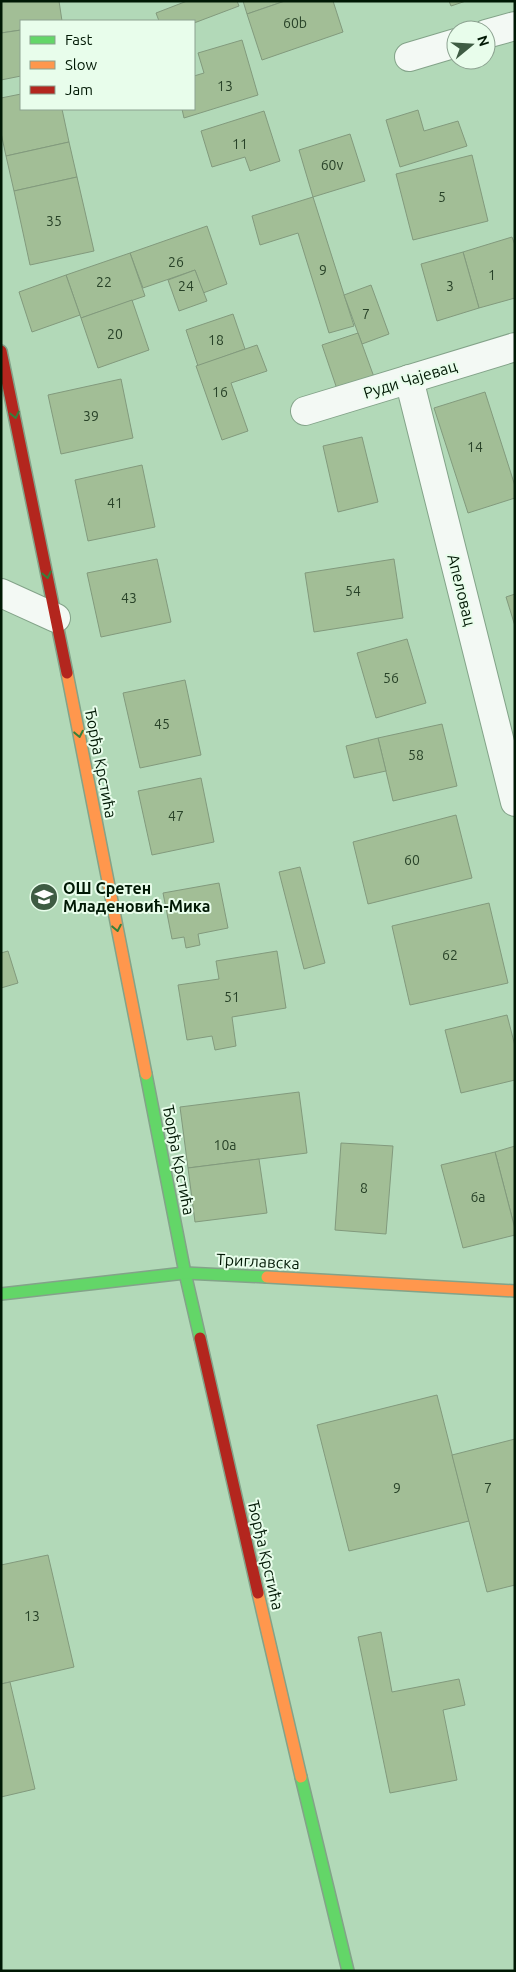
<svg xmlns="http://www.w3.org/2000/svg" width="516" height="1972" viewBox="0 0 516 1972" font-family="Ubuntu,sans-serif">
<rect width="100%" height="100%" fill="#b2d9b8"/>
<!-- building -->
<g fill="#a2be96" stroke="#829a7d">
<path d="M1,1H59L62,21H21V30L1,33Z"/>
<path d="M187,1H237L239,6L194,23V21H159L156,13Z"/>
<path d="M243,1H285L247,14Z"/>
<path d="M285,1H333L343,32L262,60L247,14Z"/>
<path d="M449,1H466L451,6Z"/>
<path d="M21,30V76L1,80V33Z"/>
<path d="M242,40L258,95L184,118L182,109H194V76L204,73L198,53Z"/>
<path d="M21,94V109H62L69,142L6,156L1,133V98Z"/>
<path d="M418,110L424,131L458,121L467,146L400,167L386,120Z"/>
<path d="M264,111L280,161L250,171L245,157L212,167L201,131Z"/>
<path d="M350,134L365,181L313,197L299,150Z"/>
<path d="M69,142L77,177L14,191L6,156Z"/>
<path d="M472,155L488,221L413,240L396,174Z"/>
<path d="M77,177L94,251L30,265L14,191Z"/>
<path d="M313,197L354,326L329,333L298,233L260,245L252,216Z"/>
<path d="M207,226L227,284L203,293L195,270L143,288L130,253Z"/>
<path d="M512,237L515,245V298L479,308L463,252Z"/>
<path d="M463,252L479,308L437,321L421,264Z"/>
<path d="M130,253L145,296L81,318L66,275Z"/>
<path d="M195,270L207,301L179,311L168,280Z"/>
<path d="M66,275L80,315L32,332L19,292Z"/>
<path d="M371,285L389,334L362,344L344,295Z"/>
<path d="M132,300L149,350L98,368L81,318Z"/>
<path d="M233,314L245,349L198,366L186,330Z"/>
<path d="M358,333L374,377L337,389L322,345Z"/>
<path d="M257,345L267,371L231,383L248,431L222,440L196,366Z"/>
<path d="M121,379L133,438L61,454L48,395Z"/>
<path d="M485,392L515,486V498L468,513L434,408Z"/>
<path d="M362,437L378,502L338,512L323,446Z"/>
<path d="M142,465L155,527L88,541L75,480Z"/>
<path d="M157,559L171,622L101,637L87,573Z"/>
<path d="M394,559L403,618L314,632L305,573Z"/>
<path d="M515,594V626L506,597Z"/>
<path d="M407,639L426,703L376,718L357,653Z"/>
<path d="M185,680L201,755L140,768L123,693Z"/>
<path d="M442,724L457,786L393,801L378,738Z"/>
<path d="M378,738L386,771L354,778L346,746Z"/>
<path d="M201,778L214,842L152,855L138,791Z"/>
<path d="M456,815L472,878L368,904L353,842Z"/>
<path d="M300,867L325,963L304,969L279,872Z"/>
<path d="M219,883L228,928L198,934L200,945L186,948L184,937L172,939L163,893Z"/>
<path d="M489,903L508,983L410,1005L392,926Z"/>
<path d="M8,951L18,983L1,988V953Z"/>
<path d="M277,951L286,1008L232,1017L236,1046L215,1050L212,1036L187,1040L178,985L219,979L216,961Z"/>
<path d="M507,1015L515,1046V1080L461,1093L445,1030Z"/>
<path d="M299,1092L307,1153L188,1168L180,1107Z"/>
<path d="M341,1143L393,1146L386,1234L335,1230Z"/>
<path d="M515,1146V1229L495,1152Z"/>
<path d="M495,1152L515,1229V1235L463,1248L441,1165Z"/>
<path d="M259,1159L267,1213L195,1222L188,1168Z"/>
<path d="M437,1395L469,1521L349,1551L317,1425Z"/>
<path d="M515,1439V1585L487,1592L452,1455Z"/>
<path d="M48,1555L74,1667L1,1684V1565Z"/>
<path d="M381,1632L392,1692L459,1679L465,1705L443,1710L457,1780L390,1793L358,1637Z"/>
<path d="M10,1682L35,1789L1,1797V1684Z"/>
</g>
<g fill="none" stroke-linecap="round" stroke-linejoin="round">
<defs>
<g id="street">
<path d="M486,34L515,26"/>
<path d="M409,57L456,43"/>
<path d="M409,379L515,802"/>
<path d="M305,411L515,347"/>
<path d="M1,593L56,618"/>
</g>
<g id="fast">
<path d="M146,1074L185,1273L200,1338"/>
<path d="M1,1294L185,1273L267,1277"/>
<path d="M301,1777L348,1971"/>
</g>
<g id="slow">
<path d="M67,673L146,1074"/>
<path d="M267,1277L515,1291"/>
<path d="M258,1593L301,1777"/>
</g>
<g id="jam">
<path d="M1,351L67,673"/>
<path d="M200,1338L258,1593"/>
</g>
</defs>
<!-- street casing -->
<use href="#street" stroke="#83a389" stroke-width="30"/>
<!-- fast casing -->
<use href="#fast" stroke="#83a389" stroke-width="14"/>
<!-- slow casing -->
<use href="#slow" stroke="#83a389" stroke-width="14"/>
<!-- jam casing -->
<use href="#jam" stroke="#83a389" stroke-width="14"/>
<!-- street -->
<use href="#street" stroke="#f3f9f4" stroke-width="28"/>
<!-- fast -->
<use href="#fast" stroke="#63d668" stroke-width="11"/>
<!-- slow -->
<use href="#slow" stroke="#ff974d" stroke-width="11"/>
<!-- jam -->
<use href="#jam" stroke="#b3261e" stroke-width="11"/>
</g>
<!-- one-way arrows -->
<defs><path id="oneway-chevron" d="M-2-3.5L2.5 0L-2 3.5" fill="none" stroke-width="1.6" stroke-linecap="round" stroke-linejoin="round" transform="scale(1.25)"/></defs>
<g stroke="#36803b">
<use href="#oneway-chevron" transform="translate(15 415) rotate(78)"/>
<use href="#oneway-chevron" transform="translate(47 575) rotate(78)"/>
<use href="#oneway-chevron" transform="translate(79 734) rotate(79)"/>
<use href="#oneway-chevron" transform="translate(117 928) rotate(79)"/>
</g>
<!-- icons -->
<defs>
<symbol id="school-disc" viewBox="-11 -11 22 22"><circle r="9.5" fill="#3e5c43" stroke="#e8fdeb"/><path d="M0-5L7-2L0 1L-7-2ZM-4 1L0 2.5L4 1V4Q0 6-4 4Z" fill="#fff"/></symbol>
</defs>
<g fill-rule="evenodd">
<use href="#school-disc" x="28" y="881" width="32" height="32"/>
</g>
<g text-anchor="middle" stroke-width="4" stroke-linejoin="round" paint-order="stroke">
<!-- number labels -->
<g font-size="14" fill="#284228">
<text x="295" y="28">60b</text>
<text x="225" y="91">13</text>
<text x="240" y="149">11</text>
<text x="332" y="170">60v</text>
<text x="442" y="202">5</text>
<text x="54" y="226">35</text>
<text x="176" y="267">26</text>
<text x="323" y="275">9</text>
<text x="492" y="280">1</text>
<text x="104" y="287">22</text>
<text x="186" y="291">24</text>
<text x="450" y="291">3</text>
<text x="366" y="319">7</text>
<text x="115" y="339">20</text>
<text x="216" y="345">18</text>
<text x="220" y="397">16</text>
<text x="91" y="421">39</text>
<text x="475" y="452">14</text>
<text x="115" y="508">41</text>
<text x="353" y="596">54</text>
<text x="129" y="603">43</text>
<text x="391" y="683">56</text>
<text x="162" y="729">45</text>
<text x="416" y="760">58</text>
<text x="176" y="821">47</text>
<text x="412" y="865">60</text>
<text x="450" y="960">62</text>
<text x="232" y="1002">51</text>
<text x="225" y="1150">10a</text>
<text x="364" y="1193">8</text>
<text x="478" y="1202">6a</text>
<text x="397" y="1493">9</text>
<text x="488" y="1493">7</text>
<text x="32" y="1621">13</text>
</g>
<!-- street labels -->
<g font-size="16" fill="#001804" stroke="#e8fdeb">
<text transform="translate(410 379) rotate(-17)" y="6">Руди Чајевац</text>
<text transform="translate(462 590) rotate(76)" y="6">Апеловац</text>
<text transform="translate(101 763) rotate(79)" y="6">Ђорђа Крстића</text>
<text transform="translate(179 1160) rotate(79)" y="6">Ђорђа Крстића</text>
<text transform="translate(258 1261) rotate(3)" y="6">Триглавска</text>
<text transform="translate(266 1555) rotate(77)" y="6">Ђорђа Крстића</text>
</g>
<!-- poi labels -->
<g font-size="16" font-weight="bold" fill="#001804" stroke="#e8fdeb" text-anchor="start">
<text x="63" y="894">ОШ Сретен<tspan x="63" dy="18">Младеновић-Мика</tspan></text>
</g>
</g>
<!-- border -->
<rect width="516" height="1972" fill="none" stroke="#001804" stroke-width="5"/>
<!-- legend -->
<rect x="20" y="20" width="175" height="90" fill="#e8fdeb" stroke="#8ba18f"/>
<rect x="30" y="36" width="25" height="8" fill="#63d668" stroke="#8ba18f"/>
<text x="65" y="45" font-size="15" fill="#001804">Fast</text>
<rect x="30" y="61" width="25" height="8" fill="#ff974d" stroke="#8ba18f"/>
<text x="65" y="70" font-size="15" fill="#001804">Slow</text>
<rect x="30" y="86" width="25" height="8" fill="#b3261e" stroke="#8ba18f"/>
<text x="65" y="95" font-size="15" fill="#001804">Jam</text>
<!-- north arrow -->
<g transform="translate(471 45) rotate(72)"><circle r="24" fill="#e8fdeb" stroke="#8ba18f"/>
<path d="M0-4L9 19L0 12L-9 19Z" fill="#3e5c43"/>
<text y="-8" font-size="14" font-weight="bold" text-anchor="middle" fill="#001804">N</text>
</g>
</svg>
